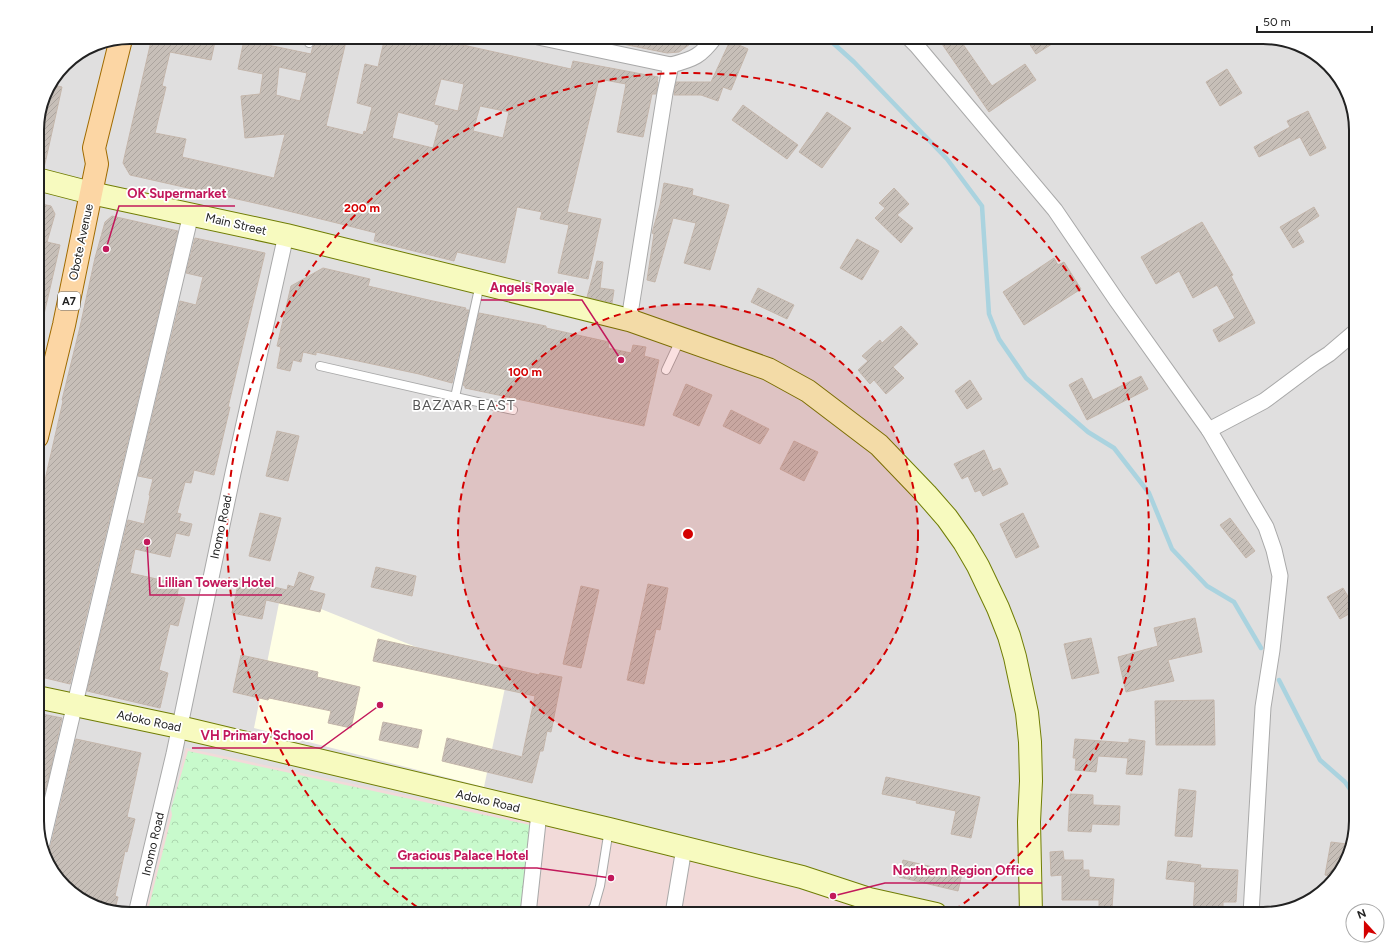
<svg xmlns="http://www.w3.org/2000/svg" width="1393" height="951" viewBox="0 0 1393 951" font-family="Figtree,sans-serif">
<defs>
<pattern id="park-crowns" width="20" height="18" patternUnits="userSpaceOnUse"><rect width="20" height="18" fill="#c8facc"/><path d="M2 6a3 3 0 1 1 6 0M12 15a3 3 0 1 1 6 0" fill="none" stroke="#acd6af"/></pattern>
<pattern id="building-hatch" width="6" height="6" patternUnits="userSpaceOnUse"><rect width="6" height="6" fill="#c7bfb8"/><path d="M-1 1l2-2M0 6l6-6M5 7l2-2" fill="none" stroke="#aba49e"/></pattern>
</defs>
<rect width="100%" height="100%" fill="#f2efe9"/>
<!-- residential -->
<path fill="#e0dfdf" d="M130,37H1263L1315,53L1344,84L1356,130V821L1340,873L1304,904L1263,914H130L78,898L49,867L37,827V124L47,89L64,64L95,44Z"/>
<!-- commercial -->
<path fill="#f2dad9" d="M186,748L608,839L866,907L864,914H145Z"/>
<!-- education -->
<path fill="#ffffe5" d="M281,593L506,683L484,787L254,728Z"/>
<!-- park -->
<path fill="url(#park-crowns)" d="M188,751L535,826L525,914H147L172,815L171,809Z"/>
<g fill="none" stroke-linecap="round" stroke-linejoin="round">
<!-- stream -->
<g stroke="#aad3df" stroke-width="4.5">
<path d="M817,37L833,43"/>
<path d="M829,37L833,43L854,62L947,159L982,206L989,314L999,339L1026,378L1088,432L1114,448L1149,493L1172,549L1207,586L1234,602L1261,648"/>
<path d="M1279,680L1320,760L1345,782L1356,798"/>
</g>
</g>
<!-- building -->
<g fill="url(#building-hatch)" stroke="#c4b6ab" fill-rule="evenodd">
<path d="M152,37H216L211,60L170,52L162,86L166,87L155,133L186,139L182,157L274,178L285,134L245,138L241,96L260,94L263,74L238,69L244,40L311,54L315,37H347L326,126L363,135L364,131L366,132L372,107L357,103L365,64L378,67L385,37H427L571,69L573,61L658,77L657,82H658L656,94H652L643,137L617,132L626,84L599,79L567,212L601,219L588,279L558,273L569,225L540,219L542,212L517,207L505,263L457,252L454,261L374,241L376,233L341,224L268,206L130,175L123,163ZM279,67L307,73L300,101L276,95ZM441,79L464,84L458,111L434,105ZM480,106L509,112L503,138L473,131ZM398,112L435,122V124L439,125L433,148L392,138Z"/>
<path d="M618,37H700L679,52L667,53L618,43Z"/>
<path d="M952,37H958L992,86L1025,64L1036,80L989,112L942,44Z"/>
<path d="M1025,37H1063L1036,54Z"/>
<path d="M730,41L748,49L731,90L723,87L718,101L701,95H674L676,82H711Z"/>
<path d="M1227,69L1242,93L1220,106L1206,82Z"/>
<path d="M50,84L62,87L44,168L37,167V124L47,89Z"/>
<path d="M743,105L798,145L787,159L732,120Z"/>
<path d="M1308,111L1326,148L1310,156L1300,137L1259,157L1254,147L1290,127L1287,121Z"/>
<path d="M827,112L851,128L822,168L799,152Z"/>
<path d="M664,183L693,189L692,195L729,205L710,270L684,263L696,223L673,218L655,282L647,280L654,234L652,233L660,205Z"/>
<path d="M894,188L909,204L897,215L913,228L901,243L875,218L885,208L879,203Z"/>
<path d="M37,203L51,206L55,214L47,242L60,245L42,323L37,322Z"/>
<path d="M1314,207L1319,216L1297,230L1304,242L1293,248L1280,227Z"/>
<path d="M112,216L178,231L70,684L37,676V515L63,401L62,400L80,327L95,258L105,222Z"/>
<path d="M1202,222L1233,275L1231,276L1255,323L1219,342L1213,330L1235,318L1217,285L1193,298L1179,271L1156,284L1141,257Z"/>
<path d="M195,238L265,253L228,407H230L214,475L194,470L191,483L185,482L177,513L181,514L179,521L192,524L189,536L176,533L170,557L135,549L130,573L179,584L177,596L185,598L178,626L170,624L159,670L168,673L160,708L87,691L128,520L144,524L150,496L149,495L153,479L138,476L180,301L196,305L203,277L186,273Z"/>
<path d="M857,239L879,251L862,280L840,268Z"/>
<path d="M1054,258L1058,265L1064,262L1081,289L1024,325L1003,292Z"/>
<path d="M597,261L603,262L600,288L614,290L612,303L587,297Z"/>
<path d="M323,268L370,279L368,286L433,301L466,308L465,310H469L452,383L419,374L316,352V355L303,352L301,362L293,360L290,371L277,368L281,347L277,346L291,286Z"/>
<path d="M758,288L794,305L787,319L751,302Z"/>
<path d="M479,313L546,326V328L609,342L608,348L631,353L633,345L646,347L644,356L659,360L644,426L465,388V386L463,385Z"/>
<path d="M901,326L918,344L893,367L904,378L886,394L874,380L870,384L858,370L868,361L862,356L880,340L882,343Z"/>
<path d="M1141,376L1148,389L1087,420L1069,385L1082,378L1093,400Z"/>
<path d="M970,380L982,399L967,409L955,391Z"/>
<path d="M686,384L712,395L699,426L673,415Z"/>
<path d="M731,410L769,429L760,444L723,426Z"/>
<path d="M277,431L299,436L288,481L266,476Z"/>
<path d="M794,441L818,452L804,481L780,469Z"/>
<path d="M984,450L993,471L1000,468L1008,484L983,496L980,490L975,492L968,476L962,479L954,464Z"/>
<path d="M260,513L281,518L270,561L249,556Z"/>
<path d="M1023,513L1039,547L1016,558L1000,524Z"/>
<path d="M1230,518L1255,551L1246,558L1220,525Z"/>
<path d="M376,567L416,576L412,596L371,587Z"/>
<path d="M299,572L314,577L309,590L325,594L320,612L266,600L262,619L232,613L239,579L287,590L288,585L294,587Z"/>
<path d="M648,584L668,588L660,630L656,629L644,684L627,680Z"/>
<path d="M581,586L599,590L581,668L563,664Z"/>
<path d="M1343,588L1356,610L1340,619L1327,597Z"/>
<path d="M1195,618L1202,652L1168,660L1174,681L1126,692L1118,657L1158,646L1154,628Z"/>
<path d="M1091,638L1099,673L1072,679L1064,644Z"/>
<path d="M378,639L539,675L540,673L562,677L551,732L547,731L543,751H540L532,783L442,761L447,738L522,757L535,696L373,661Z"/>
<path d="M241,655L318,672L317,677L360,687L351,728L328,723L331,711L269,698L268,700L233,692Z"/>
<path d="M1214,700L1215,745H1156L1155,701Z"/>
<path d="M37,713L62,718L45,793L37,791Z"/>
<path d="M383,722L422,730L418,748L379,740Z"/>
<path d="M76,739L141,753L127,817L135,819L127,852L125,851L115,896L118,897L115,909L92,902L93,901L78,898L49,867L45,852L49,849L51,845Z"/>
<path d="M1075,739L1129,743V739L1145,741L1142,775L1126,774L1128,758L1098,756L1096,772L1075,770L1076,758H1073Z"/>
<path d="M886,777L980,797L971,838L951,834L956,811L916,803L917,801L882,794Z"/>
<path d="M1179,789L1196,791L1192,837L1175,836Z"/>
<path d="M1070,794L1093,795V805L1120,806L1119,825L1092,824L1091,832L1068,831Z"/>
<path d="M1331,842L1347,844L1340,873L1335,877L1325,875Z"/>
<path d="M1063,851L1064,860H1083V870H1089V877L1114,879L1112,908L1099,907V900H1062V875L1051,876L1050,852Z"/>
<path d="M903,860L962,874L958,891L899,877Z"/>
<path d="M1168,861L1201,865L1200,868L1238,870L1236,902H1223V914H1193L1195,882L1166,879Z"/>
</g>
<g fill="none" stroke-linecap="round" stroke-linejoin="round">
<defs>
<g id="lane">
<path d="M309,43L310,37"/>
<path d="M917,46L928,37"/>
<path d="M320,366L513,410"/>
<path d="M666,370L681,338"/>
<path d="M455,397L480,284"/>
<path d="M587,914L594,907L600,886L609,829"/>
</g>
<g id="street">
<path d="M538,37L671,65C694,59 701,56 715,37"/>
<path d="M908,37L917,46L1055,210L1117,301L1209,430L1266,527L1274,550L1280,576L1272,650L1263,707L1251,914"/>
<path d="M629,320L665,93L671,65"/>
<path d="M1209,430L1264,401L1315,363L1329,354L1356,331"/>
<path d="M42,843L191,214"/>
<path d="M136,914L174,754L233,473L286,235"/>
<path d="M528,914L539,813"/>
<path d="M673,914L684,848"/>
</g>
<g id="secondary">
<path d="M37,179L91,193L286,235L629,320L768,369L808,391L879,445L926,494L947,518L964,542L978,566L998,608L1009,636L1015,657L1027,713L1030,742L1031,781L1029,822L1031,914"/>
<path d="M37,697L179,727L609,829L802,877L869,899L936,914"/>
</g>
<path id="primary" d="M37,437L64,325L97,164L94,148L121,39"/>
</defs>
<!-- lane casing -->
<use href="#lane" stroke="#a9a9a9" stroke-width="10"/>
<!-- street casing -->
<use href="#street" stroke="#a9a9a9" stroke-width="17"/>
<!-- secondary casing -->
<use href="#secondary" stroke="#707d05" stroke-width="24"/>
<!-- primary casing -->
<use href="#primary" stroke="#a06b00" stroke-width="24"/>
<!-- lane -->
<use href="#lane" stroke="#fff" stroke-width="8"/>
<!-- street -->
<use href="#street" stroke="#fff" stroke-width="15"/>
<!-- secondary -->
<use href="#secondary" stroke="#f7fabf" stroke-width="22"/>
<!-- primary -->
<use href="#primary" stroke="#fcd6a4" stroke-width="22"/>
</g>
<!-- distance rings -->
<circle cx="688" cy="534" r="230" fill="#d40000" fill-opacity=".12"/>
<g fill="none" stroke="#d40000" stroke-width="2" stroke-dasharray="7 5">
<circle cx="688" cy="534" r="230"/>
<path d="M427 914A461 461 0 1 1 949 914"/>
</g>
<g text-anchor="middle" stroke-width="3.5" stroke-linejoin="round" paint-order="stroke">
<!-- shield labels -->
<rect fill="#fff" stroke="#646464" stroke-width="1" x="58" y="292" width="22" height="18" rx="3"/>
<g font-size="11" font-weight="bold" fill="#222">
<text x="69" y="305">A7</text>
</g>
<!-- street labels -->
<g font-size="12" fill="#222" stroke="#fff">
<text transform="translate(236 224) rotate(13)" y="4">Main Street</text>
<text transform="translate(81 242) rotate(-78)" y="4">Obote Avenue</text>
<text transform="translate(221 527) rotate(-78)" y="4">Inomo Road</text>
<text transform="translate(149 721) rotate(12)" y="4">Adoko Road</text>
<text transform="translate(488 801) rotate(13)" y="4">Adoko Road</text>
<text transform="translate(153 844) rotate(-77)" y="4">Inomo Road</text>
</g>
<!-- quarter labels -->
<g font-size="14" letter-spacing="1" fill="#555" stroke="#fff">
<text x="464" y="410">BAZAAR EAST</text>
</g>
</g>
<!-- crop -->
<path d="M0 0H1393V951H0ZM130 44H1263A86 86 0 0 1 1349 130V821A86 86 0 0 1 1263 907H130A86 86 0 0 1 44 821V130A86 86 0 0 1 130 44Z" fill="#fff" fill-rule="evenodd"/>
<path fill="none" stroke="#222" stroke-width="2" d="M130 44H1263A86 86 0 0 1 1349 130V821A86 86 0 0 1 1263 907H130A86 86 0 0 1 44 821V130A86 86 0 0 1 130 44Z"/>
<circle cx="688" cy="534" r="6" fill="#d40000" stroke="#fff" stroke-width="2"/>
<g font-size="12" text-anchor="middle" font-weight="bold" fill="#d40000" stroke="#fff" stroke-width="3.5" stroke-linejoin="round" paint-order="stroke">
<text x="362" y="212">200 m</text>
<text x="525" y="376">100 m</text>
</g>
<!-- callouts -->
<path fill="none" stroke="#c2185b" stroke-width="1.5" d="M106 249L119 206H235M621 360L582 300H481M147 542L150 595H282M380 705L321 748H192M611 878L537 868H390M833 896L885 883H1042"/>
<g fill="#c2185b" stroke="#fff" stroke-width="1.5">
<circle cx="106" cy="249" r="4"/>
<circle cx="621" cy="360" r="4"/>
<circle cx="147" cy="542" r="4"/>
<circle cx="380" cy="705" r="4"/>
<circle cx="611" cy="878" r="4"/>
<circle cx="833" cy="896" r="4"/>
</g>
<g font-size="13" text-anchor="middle" font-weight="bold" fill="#c2185b" stroke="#fff" stroke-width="3.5" stroke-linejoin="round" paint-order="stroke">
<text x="177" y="198">OK Supermarket</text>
<text x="532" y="292">Angels Royale</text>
<text x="216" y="587">Lillian Towers Hotel</text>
<text x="257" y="740">VH Primary School</text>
<text x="463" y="860">Gracious Palace Hotel</text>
<text x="963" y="875">Northern Region Office</text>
</g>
<!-- north arrow -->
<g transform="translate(1365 923) rotate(339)"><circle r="19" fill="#ffffff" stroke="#a7a7a7"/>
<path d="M0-3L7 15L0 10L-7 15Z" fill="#d40000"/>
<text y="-6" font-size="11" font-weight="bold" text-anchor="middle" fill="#222222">N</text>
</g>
<!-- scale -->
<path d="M1257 26v6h115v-6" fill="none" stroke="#222222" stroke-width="2"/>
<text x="1263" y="26" font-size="12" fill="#222222" stroke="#ffffff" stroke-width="3" paint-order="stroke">50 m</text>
</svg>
